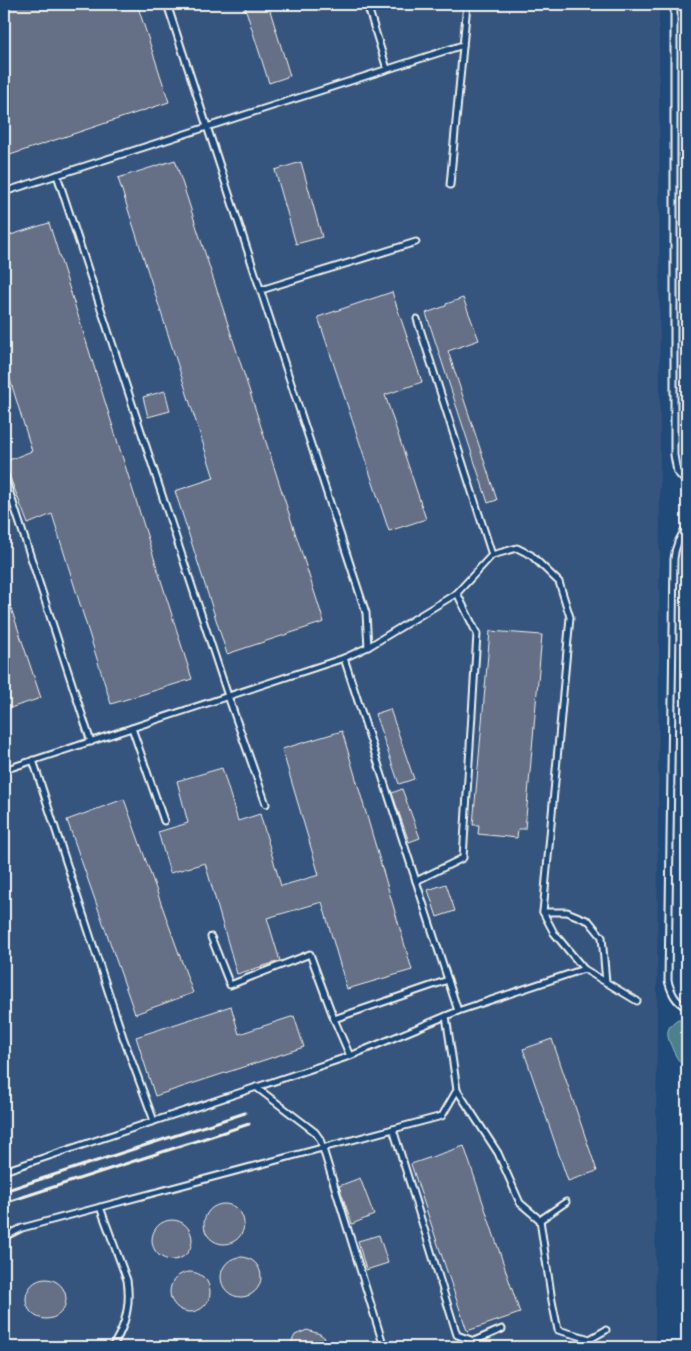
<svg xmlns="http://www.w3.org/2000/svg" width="691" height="1351" viewBox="0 0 691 1351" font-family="Caveat,sans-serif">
<rect width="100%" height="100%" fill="#1f4a7a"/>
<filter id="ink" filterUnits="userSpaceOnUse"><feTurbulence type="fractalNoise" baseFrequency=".02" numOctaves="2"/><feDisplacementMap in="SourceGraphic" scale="10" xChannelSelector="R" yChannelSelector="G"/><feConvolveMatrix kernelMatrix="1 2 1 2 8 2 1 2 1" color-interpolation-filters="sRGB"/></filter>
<g filter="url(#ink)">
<!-- built -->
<path fill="#34557e" d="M4,4H659L660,482L655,1347H4Z"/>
<!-- green -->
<path fill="#4e808c" stroke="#a1b8ba" d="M678,1019L687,1020V1067C680,1063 677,1059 674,1052C667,1037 663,1029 678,1019Z"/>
<!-- building -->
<g fill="#656f86" stroke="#f4f1e8">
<path d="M4,4H137L169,102L4,157Z"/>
<path d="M244,4H268L290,76L269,83Z"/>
<path d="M175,160L324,622L227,654L175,491L214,478L118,178Z"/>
<path d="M301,162L322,237L296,244L275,170Z"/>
<path d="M49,223L192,679L111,704L52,514L28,524L4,462L32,451L4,360V237Z"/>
<path d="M392,292L422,382L385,395L426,519L389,531L318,317Z"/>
<path d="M463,298L479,340L448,351L497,500L488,503L426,313L446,306V304Z"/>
<path d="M165,391L170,411L148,417L143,397Z"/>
<path d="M4,590H5L41,698L4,710Z"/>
<path d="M490,631L542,635L525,829H518L517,838L478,834L479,825H473Z"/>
<path d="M390,709L414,779L399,784L375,714Z"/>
<path d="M342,731L412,970L347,989L322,902L267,918L280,961L237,974L205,863L170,873L158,832L188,823L177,781L222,768L238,821L260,814L281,886L319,875L282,749Z"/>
<path d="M402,789L420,838L409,842L392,793Z"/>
<path d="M124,799L193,993L135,1014L67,820Z"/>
<path d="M446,884L455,911L437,917L428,890Z"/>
<path d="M231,1006L239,1034L294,1016L304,1047L155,1096L136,1037Z"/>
<path d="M552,1039L597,1171L568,1181L523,1049Z"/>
<path d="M464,1146L520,1313L467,1331L411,1164Z"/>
<path d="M360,1178L374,1215L352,1224L339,1186Z"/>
<circle cx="224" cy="1224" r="20"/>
<circle cx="172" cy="1240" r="20"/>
<path d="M379,1235L388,1263L366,1270L358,1241Z"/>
<circle cx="241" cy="1277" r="20"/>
<circle cx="190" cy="1292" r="20"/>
<circle cx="46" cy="1299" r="20"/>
<path d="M307,1330L320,1334L325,1338L330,1347H289L295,1335Z"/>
</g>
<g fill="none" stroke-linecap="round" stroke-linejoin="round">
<defs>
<g id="service">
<path d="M167,4L366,613L368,647"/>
<path d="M367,4L387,69"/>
<path d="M674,4V455L677,472L687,483"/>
<path d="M57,175L228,696L266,804"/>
<path d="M450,185L467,4"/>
<path d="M4,192L463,45"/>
<path d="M261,290L416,242"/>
<path d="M417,319L492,555"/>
<path d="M4,475L91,742"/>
<path d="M687,528C679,537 675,547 674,559L668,981C672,994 675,1001 687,1008"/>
<path d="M344,658L458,1011L584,969L637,1001"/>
<path d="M132,728L164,821"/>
<path d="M33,760L123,1037L154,1121"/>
<path d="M4,770L344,658L368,647L457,593L492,555L517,548L531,555L559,582L570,617L543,912L554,933L584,969"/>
<path d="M416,881L463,858L477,634L457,593"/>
<path d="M543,912H567L589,921L602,937L606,982"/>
<path d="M211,937L230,985L310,954L334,1019L350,1056"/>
<path d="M334,1019L448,980"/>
<path d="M256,1087L315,1132L320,1139L384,1347"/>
<path d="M457,1090L498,1153L520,1203L540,1220L566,1202"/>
<path d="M393,1129L457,1335L474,1341L502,1329"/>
<path d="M4,1171L350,1056L458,1011"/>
<path d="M100,1207L127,1280C131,1305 126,1326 112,1347"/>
<path d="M540,1220L552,1301L558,1330L590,1339L606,1330"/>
<path d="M4,1237L22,1228L442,1116L457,1090L446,1016"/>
</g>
</defs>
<!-- service casing -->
<use href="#service" stroke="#f4f1e8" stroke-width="9"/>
<!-- service -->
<use href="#service" stroke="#1f4a7a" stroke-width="5"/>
<!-- rail -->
<g stroke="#f4f1e8" stroke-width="3">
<path d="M4,1191L245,1113"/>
<path d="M4,1203L249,1124"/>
</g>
</g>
</g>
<!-- margin -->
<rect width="691" height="1351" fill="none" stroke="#1f4a7a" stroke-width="20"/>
<rect x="10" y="10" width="671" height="1331" fill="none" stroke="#f4f1e8" stroke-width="2" filter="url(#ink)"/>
</svg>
